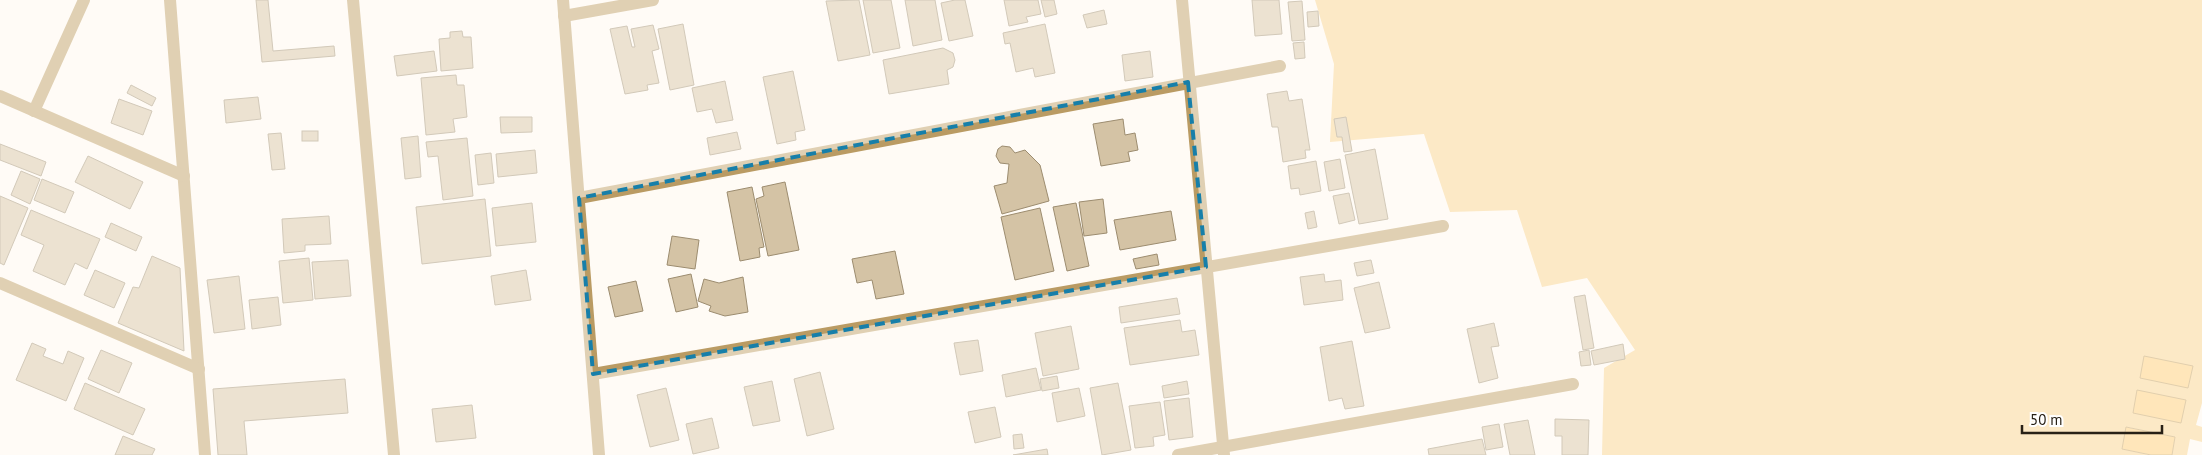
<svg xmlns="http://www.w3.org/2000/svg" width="2202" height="455" viewBox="0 0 2202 455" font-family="'PT Sans',sans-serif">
<rect width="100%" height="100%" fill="#fffbf5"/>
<!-- green -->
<path fill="#f8d28c" d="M1315,0H2202V403L2196,425L2202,427V442L2190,439L2187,455H2172L2175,437L2127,427L2122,449L2150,455H1602L1604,368L1635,350L1587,278L1542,287L1517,210L1450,212L1424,134L1330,142L1334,64Z"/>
<!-- water -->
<g fill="#fecd71" stroke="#be9956">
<path d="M2144,356L2193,366L2188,388L2140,378Z"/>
<path d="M2137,390L2186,400L2181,423L2133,413Z"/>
<path d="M2126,427L2175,437L2172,455H2151L2122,449Z"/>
</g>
<!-- building -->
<g fill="#d4c3a5" stroke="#9c8c6f">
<path d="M256,0H268L273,51L334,46L335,56L262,62Z"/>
<path d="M859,0L870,55L838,61L826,1Z"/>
<path d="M863,0H891L900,48L873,53Z"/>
<path d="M905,0H935L942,40L913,46Z"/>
<path d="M955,0H965L973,36L949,41L941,3Z"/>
<path d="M1004,0H1038L1041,14L1026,17L1028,22L1009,26Z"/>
<path d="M1041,0H1054L1057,14L1045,17Z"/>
<path d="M1252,0H1279L1282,34L1255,36Z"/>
<path d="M1302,1L1305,40L1292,41L1288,2Z"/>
<path d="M1104,10L1107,24L1087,28L1083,15Z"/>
<path d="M1318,11L1319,26L1308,27L1307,12Z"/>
<path d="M683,24L694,85L670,90L658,29Z"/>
<path d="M1045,24L1055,73L1035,77L1033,68L1016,72L1010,43L1005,44L1003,33Z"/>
<path d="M653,25L659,49L652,51L659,83L647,85L648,90L625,94L610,29L627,26L632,47H635L631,29Z"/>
<path d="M462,31L463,37H471L473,68L441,71L439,39L450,38V32Z"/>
<path d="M1304,42L1305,58L1295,59L1293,43Z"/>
<path d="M943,48L953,53L955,60L953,67L947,70L949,84L889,94L883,60Z"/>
<path d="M434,51L437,71L397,76L394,56Z"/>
<path d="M1150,51L1153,77L1125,81L1122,55Z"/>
<path d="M793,71L805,130L795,132L796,140L777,144L763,77Z"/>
<path d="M456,75L457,85H464L467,117L453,119L455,132L426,135L421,78Z"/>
<path d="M725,81L733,120L716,123L712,109L697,112L692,88Z"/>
<path d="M131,85L156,98L152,106L127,93Z"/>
<path d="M1287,91L1289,101L1302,99L1310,150H1305L1306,158L1283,162L1278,127H1272L1267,94Z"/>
<path d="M258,97L261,119L226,123L224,100Z"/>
<path d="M119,99L152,111L143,135L111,123Z"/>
<path d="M500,117H532V132L501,133Z"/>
<path d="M1346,117L1352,151L1344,152L1342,137H1337L1334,119Z"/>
<path d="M1123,119L1125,135L1135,133L1138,150L1128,152L1130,161L1101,166L1093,124Z"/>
<rect x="302" y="131" width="16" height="10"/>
<path d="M737,132L741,149L710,155L707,138Z"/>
<path d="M281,133L285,169L272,170L268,134Z"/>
<path d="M418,136L421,177L405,179L401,138Z"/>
<path d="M467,138L473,196L443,200L438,156L428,157L426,142Z"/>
<path d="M0,144L46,162L41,176L0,160Z"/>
<path d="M1002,146L1010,147L1015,153L1025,150L1040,165L1049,201L1002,214L994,186L1007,183L1009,164L1000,163L996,156L998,149Z"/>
<path d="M1375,149L1388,219L1359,224L1345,155Z"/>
<path d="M535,150L537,173L498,177L496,154Z"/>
<path d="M491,153L494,183L478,185L475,155Z"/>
<path d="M88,156L143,182L130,209L75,182Z"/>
<path d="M1340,159L1345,188L1329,191L1324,162Z"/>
<path d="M1316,161L1321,191L1300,195L1299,188L1291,189L1288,166Z"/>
<path d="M21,171L40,179L30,204L11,195Z"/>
<path d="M42,179L74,192L65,213L34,200Z"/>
<path d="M785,182L799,250L768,256L756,199L764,196L762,187Z"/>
<path d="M752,187L764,247L759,248L760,257L740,261L727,192Z"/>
<path d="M1349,193L1355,220L1339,224L1333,196Z"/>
<path d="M0,196L28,208L4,265L0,263Z"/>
<path d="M485,199L491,256L422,264L416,207Z"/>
<path d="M1103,199L1107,233L1084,236L1079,202Z"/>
<path d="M532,203L536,242L496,246L492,208Z"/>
<path d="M1076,203L1089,266L1067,271L1053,207Z"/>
<path d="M1040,208L1054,271L1015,280L1001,217Z"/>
<path d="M31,210L100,239L87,269L75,263L65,285L33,271L44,245L21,235Z"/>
<path d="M1171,211L1176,240L1120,250L1114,220Z"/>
<path d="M1314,211L1317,227L1308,229L1305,213Z"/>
<path d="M329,216L331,244L305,245V251L284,253L282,219Z"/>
<path d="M111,223L142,237L136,251L105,237Z"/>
<path d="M672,236L699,240L695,269L667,265Z"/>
<path d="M895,251L904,294L876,299L872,280L857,283L852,259Z"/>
<path d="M1157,254L1159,265L1136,269L1133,259Z"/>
<path d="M152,256L180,268L184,351L118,323L133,287L139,288Z"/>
<path d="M309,258L313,300L283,303L279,261Z"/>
<path d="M348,260L351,296L315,299L312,262Z"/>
<path d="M1371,260L1374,273L1357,276L1354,263Z"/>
<path d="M95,270L125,283L114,308L84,295Z"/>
<path d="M526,270L531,300L495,305L491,276Z"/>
<path d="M691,274L698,307L676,312L668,279Z"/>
<path d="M1324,274L1325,282L1341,280L1343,300L1304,305L1300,277Z"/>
<path d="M239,276L245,329L214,333L207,280Z"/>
<path d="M743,277L748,312L725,316L709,311L711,306L698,301L704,279L719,283Z"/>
<path d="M636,281L643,311L615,317L608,287Z"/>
<path d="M1379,282L1390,328L1365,333L1354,288Z"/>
<path d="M1585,295L1594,348L1583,350L1574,297Z"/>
<path d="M278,297L281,325L252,329L249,300Z"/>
<path d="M1177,298L1180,314L1121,323L1119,307Z"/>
<path d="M1180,320L1182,332L1195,330L1199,355L1130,365L1124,328Z"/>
<path d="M1494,323L1499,346L1491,347L1498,378L1479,383L1467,329Z"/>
<path d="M1071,326L1079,369L1043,376L1035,333Z"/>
<path d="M978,340L983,371L960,375L954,343Z"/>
<path d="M1352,341L1364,406L1345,409L1342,398L1329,401L1320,347Z"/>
<path d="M32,343L46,349L43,356L63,364L68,351L84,358L66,401L16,380Z"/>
<path d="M1623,344L1625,359L1594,365L1591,351Z"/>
<path d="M101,350L132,363L119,393L88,379Z"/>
<path d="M1589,350L1591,365L1581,366L1579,352Z"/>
<path d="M1036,368L1041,390L1006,397L1002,375Z"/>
<path d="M820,372L834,429L807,436L794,379Z"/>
<path d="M1057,376L1059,388L1042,391L1040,379Z"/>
<path d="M345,379L348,413L244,421L247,455H218L213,389Z"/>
<path d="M772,381L780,421L753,426L744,387Z"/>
<path d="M1187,381L1189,394L1164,398L1162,386Z"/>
<path d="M85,383L145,409L133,435L74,409Z"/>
<path d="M1118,383L1131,450L1102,455L1090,388Z"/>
<path d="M666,388L679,440L650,447L637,395Z"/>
<path d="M1079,388L1085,416L1057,422L1052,393Z"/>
<path d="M1189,398L1193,437L1169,440L1164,401Z"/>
<path d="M1160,402L1165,435L1153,437L1154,446L1135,448L1129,406Z"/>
<path d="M472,405L476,438L436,442L432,409Z"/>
<path d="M995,407L1001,437L975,443L968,412Z"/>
<path d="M712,418L719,448L693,454L686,424Z"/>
<path d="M1555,419L1589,420L1588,455H1562V436H1555Z"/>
<path d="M1528,420L1535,455H1510L1504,424Z"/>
<path d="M1499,424L1503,447L1486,450L1482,427Z"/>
<path d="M1022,434L1024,448L1014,449L1013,435Z"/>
<path d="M123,436L155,449L152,455H115Z"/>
<path d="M1482,439L1486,455H1429L1428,449Z"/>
<path d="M1047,449L1048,455H1013Z"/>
</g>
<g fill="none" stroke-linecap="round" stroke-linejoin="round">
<!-- minor -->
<g stroke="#ba9b63" stroke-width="12">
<path d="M170,0L205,455"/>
<path d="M353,0L394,455"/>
<path d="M563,0L599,455"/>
<path d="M1182,0L1224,455"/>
<path d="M564,16L653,0"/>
<path d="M0,96L184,176"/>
<path d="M34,111L84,0"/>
<path d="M579,198L1280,66"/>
<path d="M0,283L199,369"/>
<path d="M593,374L1443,226"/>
<path d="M1178,455L1573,384"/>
</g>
</g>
<!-- marked area -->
<path d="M0 0H2202V455H0ZM1188,82L1206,267L593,374L579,198Z" fill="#fffbf5" fill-opacity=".55" fill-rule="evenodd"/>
<path fill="none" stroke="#177fa9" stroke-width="4" stroke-dasharray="10 6" stroke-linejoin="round" d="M1188,82L1206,267L593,374L579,198Z"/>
<!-- scale -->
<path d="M2022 425v8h140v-8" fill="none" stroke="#282116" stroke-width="2.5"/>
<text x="2030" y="425" font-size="15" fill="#282116" stroke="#ffffff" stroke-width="4" paint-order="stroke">50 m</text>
</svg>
